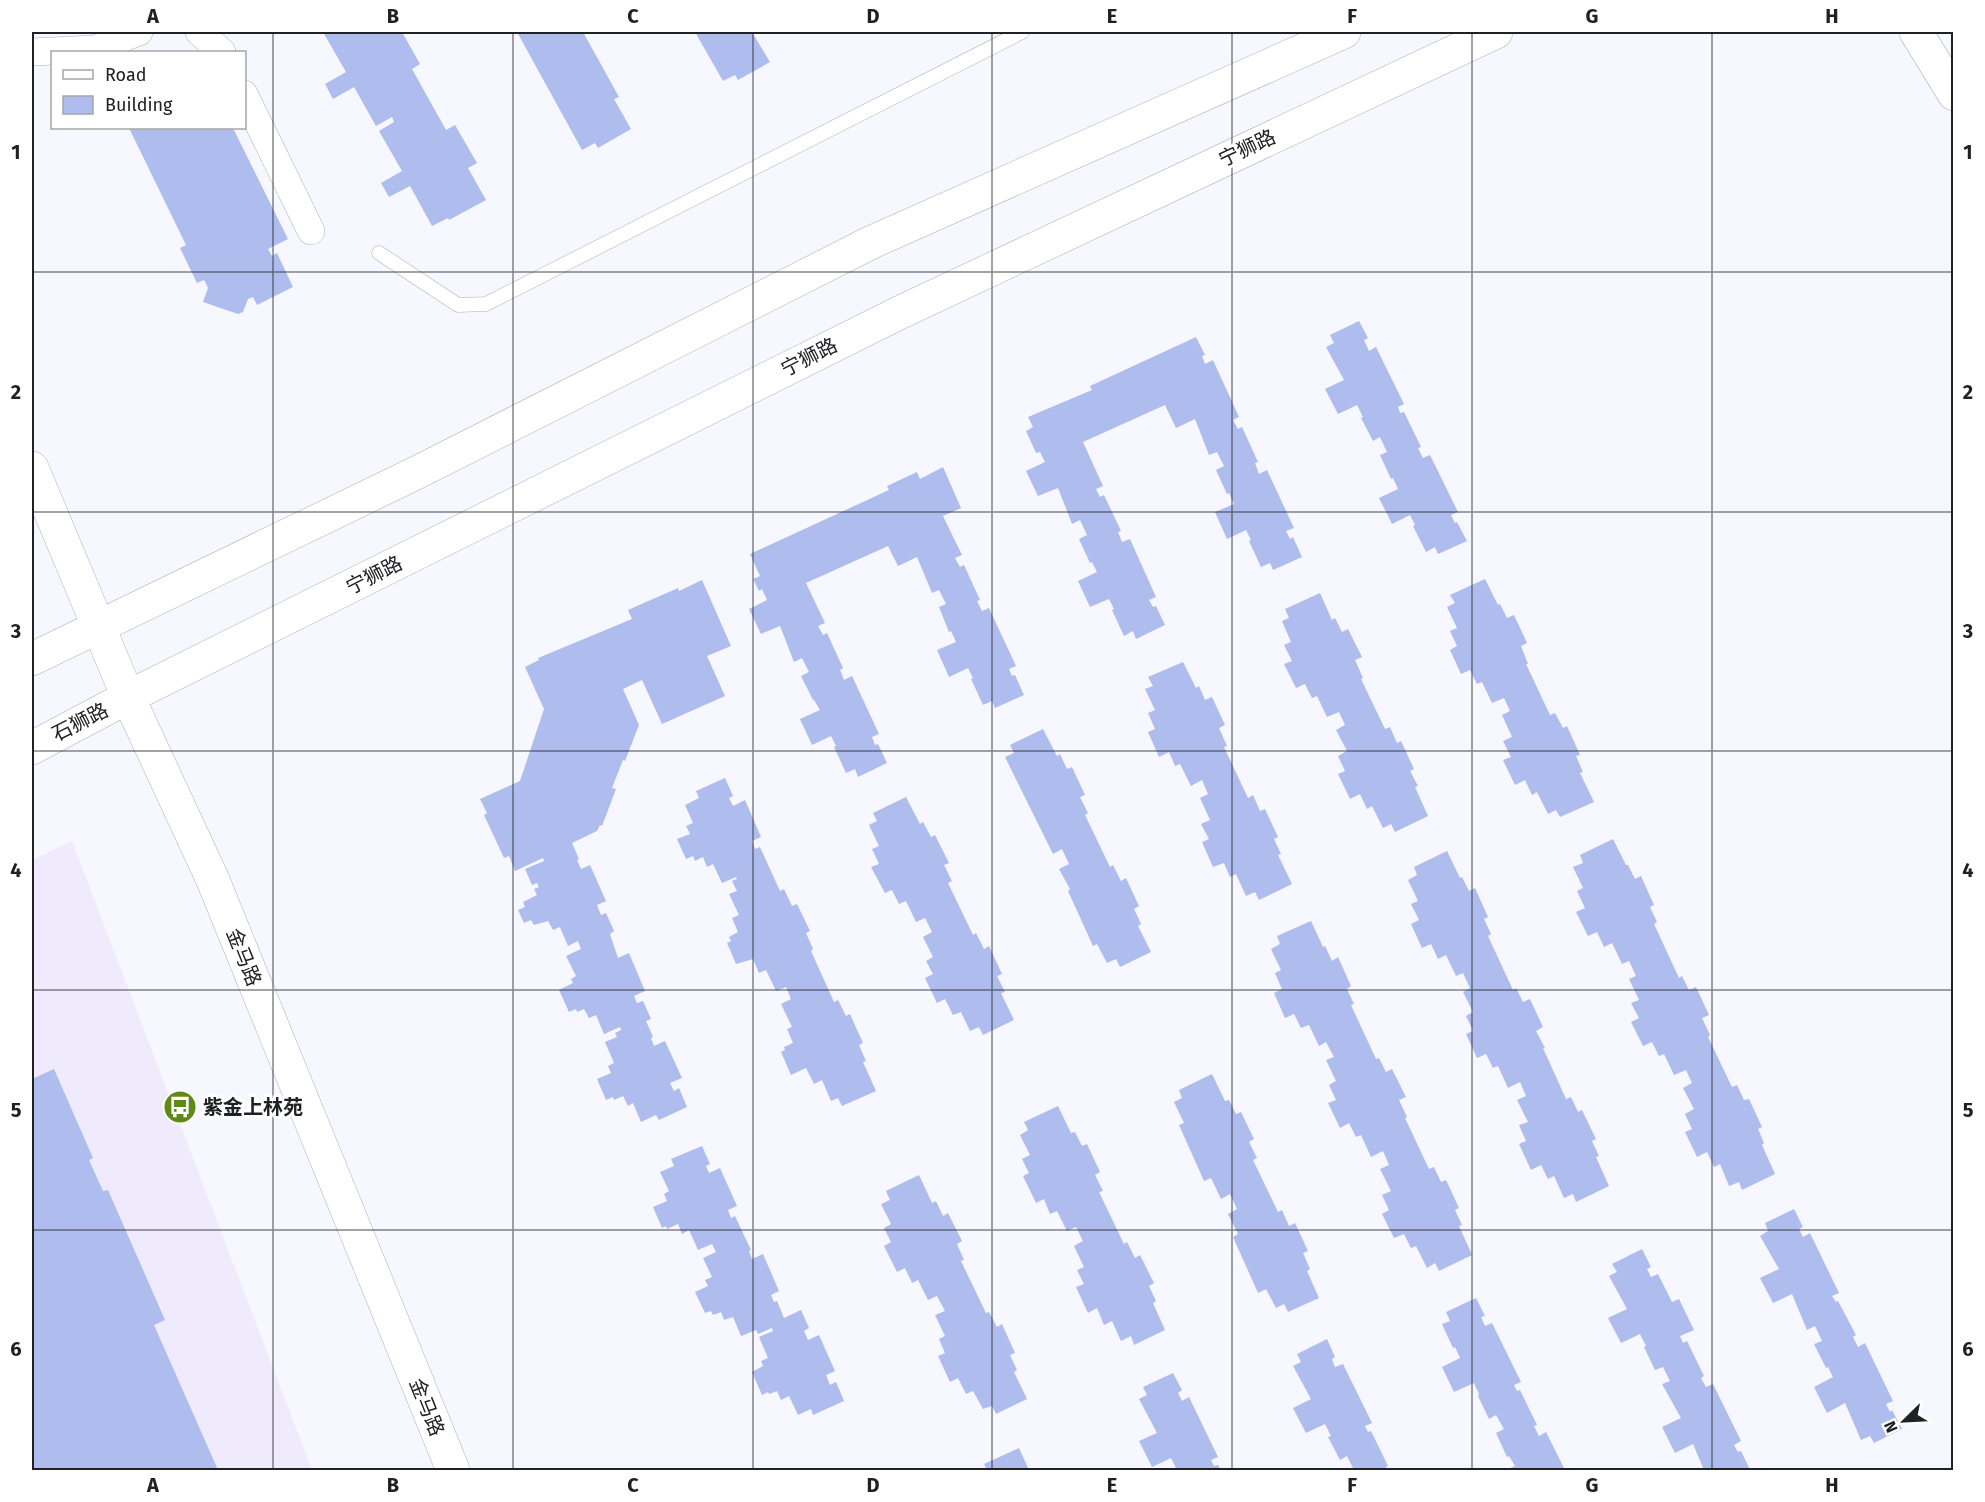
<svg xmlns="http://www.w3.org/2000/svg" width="1985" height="1502" viewBox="0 0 1985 1502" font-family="'Fira Sans','Noto Sans SC',sans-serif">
<rect width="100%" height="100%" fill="#f6f7ff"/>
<!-- commercial -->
<path fill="#efebfc" d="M72,841L312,1470H32V860Z"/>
<!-- building -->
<g fill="#afbcee">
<path d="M323,32H402L420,64L412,69L446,130L455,125L477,163L468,168L486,200L449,220L448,218L432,226L410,186L389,197L381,183L402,171L379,131L394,122L392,117L376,126L354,87L333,99L325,84L346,72Z"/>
<path d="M517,32H583L619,97L614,99L631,129L598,148L595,143L582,150Z"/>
<path d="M695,32H752L770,62L738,80L735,75L723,81Z"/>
<path d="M129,128H233L288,239L268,249L272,256L277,253L293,287L257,305L253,297L248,299L243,312L238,314L203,302L208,288L204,280L197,283L180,248L186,245Z"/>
<path d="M1359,321L1368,338L1364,340L1369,351L1376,347L1404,404L1398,407L1400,413L1404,412L1421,447L1418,448L1423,458L1430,455L1458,512L1451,515L1455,523L1457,522L1467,541L1438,554L1435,547L1426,552L1413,526L1415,525L1410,515L1392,524L1379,498L1398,489L1393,478L1391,479L1380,455L1387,452L1380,437L1373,441L1361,418L1363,417L1357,405L1338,414L1325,389L1344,380L1326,347L1334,343L1330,335Z"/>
<path d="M1196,337L1205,355L1202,356L1205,364L1213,360L1239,417L1233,420L1238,429L1242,427L1258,462L1255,463L1259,474L1267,470L1294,528L1286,531L1290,539L1293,537L1302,557L1273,570L1270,563L1261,567L1249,541L1251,540L1246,530L1227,539L1215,512L1234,504L1229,493L1227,494L1216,470L1224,466L1217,452L1209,455L1195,419L1176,428L1165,405L1083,442L1103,486L1096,489L1100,497L1104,495L1121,531L1118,532L1122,542L1130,539L1156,597L1149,600L1153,607L1156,606L1165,625L1136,639L1133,631L1124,636L1112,610L1114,609L1109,599L1090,607L1078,581L1097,572L1092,562L1090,563L1079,539L1087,535L1080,520L1072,524L1058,488L1038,496L1026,471L1045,462L1040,452L1036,453L1026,431L1033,427L1028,417L1092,390L1090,386Z"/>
<path d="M943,467L961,508L943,516L962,555L955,558L960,567L964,565L980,600L977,601L982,611L989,608L1016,666L1009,669L1012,676L1015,675L1024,695L995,708L992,701L983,705L971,679L973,678L968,668L949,677L937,650L956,642L951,631L949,632L939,607L946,604L939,590L932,593L917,557L898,566L888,546L806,583L825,623L818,626L823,635L827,633L843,668L840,670L844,680L852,676L879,734L872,737L875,745L878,744L887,763L858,777L855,769L846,773L834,747L836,746L831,736L812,745L800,719L820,710L814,700H813L801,676L809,672L802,658L794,662L780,626L761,634L749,609L767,600L762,589L759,591L753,579L760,576L750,554L889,490L887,486L917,472L920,479Z"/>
<path d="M1485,579L1498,605L1500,604L1507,618L1514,615L1527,643L1521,646L1528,664H1526L1550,715L1555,713L1563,728L1567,726L1580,755L1576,756L1583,772L1580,773L1594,802L1560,817L1556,810L1548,814L1537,792L1532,795L1525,780L1515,785L1503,760L1511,757L1503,741L1512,737L1502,715L1510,711L1504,698L1492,703L1482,682L1477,684L1470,670L1461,674L1450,650L1457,646L1450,631L1457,628L1447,607L1455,603L1450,595Z"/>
<path d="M702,580L731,646L707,656L725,696L662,724L642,680L623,689L639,725L625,761L623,760L612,788L616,789L602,826L600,825L597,831L572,843L579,859L577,860L581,869L590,865L606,901L597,905L601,915L606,913L614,931L610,934L618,958L629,953L645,991L634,996L637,1003L643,1001L651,1019L646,1021L653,1037L651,1038L654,1046L665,1041L682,1078L670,1083L674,1091L679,1088L687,1107L659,1120L656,1115L641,1122L633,1103L628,1106L623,1096L614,1100L613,1097L606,1100L597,1079L611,1073L608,1066L614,1063L605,1042L617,1037L615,1033L621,1030L620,1027L604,1034L596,1015L589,1018L584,1009L577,1012L576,1009L569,1012L559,990L573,983L571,979L576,976L566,956L581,949L578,941L568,946L560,927L553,930L548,921L534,925L531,920L524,923L518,910L525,907L523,902L537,895L534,889L539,887L537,883L532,885L525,869L544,861L543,858L515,871L509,856L504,858L484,815L487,813L480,799L520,781L544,709L525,667L539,660L538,658L632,619L628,610L678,588L679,591Z"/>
<path d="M1320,593L1332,620L1335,618L1342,632L1348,629L1362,657L1355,660L1363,678L1361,679L1385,729L1390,727L1397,743L1401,741L1414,769L1410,771L1418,786L1415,787L1428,816L1395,832L1391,824L1383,828L1372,806L1367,809L1360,794L1350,799L1338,774L1345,771L1338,756L1347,751L1336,730L1345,725L1339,712L1327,717L1317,696L1312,698L1305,684L1296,688L1284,664L1292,661L1284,645L1291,642L1282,621L1289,618L1285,609Z"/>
<path d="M1183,662L1196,688L1199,686L1205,700L1212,697L1225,725L1219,728L1227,746L1224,747L1248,798L1253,795L1260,811L1265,809L1278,837L1274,839L1281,854L1278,855L1292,884L1259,900L1255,892L1246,896L1236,874L1230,877L1224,863L1213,867L1202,842L1209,839L1201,824L1210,820L1200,798L1208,794L1202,780L1191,786L1180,764L1175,766L1169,752L1159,757L1148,732L1155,729L1148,713L1155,710L1145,689L1153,686L1148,677Z"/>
<path d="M1043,729L1057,756L1060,754L1067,769L1072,767L1085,795L1080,797L1088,813L1085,815L1110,867L1113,865L1121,881L1126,878L1139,906L1134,909L1141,924L1138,926L1151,952L1120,967L1116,959L1107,963L1097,944L1093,946L1068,891L1070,889L1059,869L1069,864L1062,849L1053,854L1005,757L1014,753L1010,745Z"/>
<path d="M725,778L733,796L729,798L733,806L745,800L761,837L752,841L755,849L760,847L780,891L784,889L792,906L797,904L810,931L806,933L813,949L811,951L834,1002L838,1000L846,1016L850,1014L863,1043L859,1045L866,1061L863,1062L876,1091L842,1106L838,1098L831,1101L822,1080L814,1084L806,1068L791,1075L781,1052L785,1050L784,1047L793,1043L787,1029L792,1027L781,1004L791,999L786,987L776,991L766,970L759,973L753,959L736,964L727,943L731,941L729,937L738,932L732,918L739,915L729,894L737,891L732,881L737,879L736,877L722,883L713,864L707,867L703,857L695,861L693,856L686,859L677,839L690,834L686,826L693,823L685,805L699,798L696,791Z"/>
<path d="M906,797L920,824L923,822L931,837L935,835L949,863L944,865L952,881L948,883L973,935L976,933L984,949L989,946L1002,974L997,976L1005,992L1001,993L1014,1020L983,1035L979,1027L970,1031L961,1012L953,1015L945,999L937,1003L925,978L933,974L926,961L933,957L923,937L932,932L925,918L916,922L906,901L899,904L892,890L885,893L871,867L879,864L872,849L879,846L869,825L877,821L873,813Z"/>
<path d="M1613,839L1626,865H1628L1635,879L1641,876L1654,905L1650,907L1657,922L1654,924L1679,978L1682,976L1689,990L1696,987L1709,1015L1702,1018L1710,1035L1708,1037L1732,1087L1737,1085L1744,1100L1749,1099L1762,1127L1758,1129L1764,1143L1762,1145L1775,1174L1742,1190L1739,1182L1729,1186L1720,1164L1714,1167L1707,1152L1697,1157L1685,1132L1692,1129L1685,1114L1694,1109L1683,1088L1692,1083L1686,1070L1674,1075L1664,1054L1659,1056L1652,1042L1643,1046L1631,1022L1639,1018L1631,1003L1639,1000L1629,979L1636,976L1629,961L1622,964L1612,943L1604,947L1597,932L1588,936L1576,912L1585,908L1577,891L1583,888L1573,867L1583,863L1580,855Z"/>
<path d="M1447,851L1460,878L1462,877L1469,891L1475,888L1488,917L1484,919L1491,934L1488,936L1513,990L1516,988L1523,1002L1530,999L1543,1027L1536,1031L1545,1048H1543L1566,1099L1571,1097L1578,1112L1582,1110L1596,1139L1592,1141L1599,1156L1596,1157L1609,1186L1576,1202L1573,1194L1564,1198L1554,1176L1548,1179L1541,1165L1531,1170L1519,1144L1526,1141L1519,1125L1528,1122L1517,1100L1526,1096L1520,1082L1508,1088L1498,1066L1493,1068L1486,1054L1477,1058L1466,1034L1473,1031L1466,1016L1473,1012L1463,992L1470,988L1463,973L1456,976L1446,955L1438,959L1431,944L1422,948L1411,924L1419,920L1411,904L1418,901L1408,880L1417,875L1414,867Z"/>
<path d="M1311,921L1323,947L1325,946L1332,961L1338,957L1351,986L1347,989L1354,1004L1351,1005L1376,1059L1379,1058L1386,1072L1392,1069L1406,1097L1399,1100L1407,1117L1405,1118L1429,1169L1434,1167L1441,1182L1446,1180L1459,1208L1455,1210L1462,1225L1459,1226L1472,1255L1439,1271L1435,1263L1427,1268L1416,1246L1411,1248L1404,1234L1394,1238L1382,1214L1389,1210L1382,1195L1391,1191L1380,1169L1389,1165L1383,1151L1371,1157L1361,1135L1356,1137L1349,1123L1340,1128L1328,1103L1336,1100L1329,1085L1336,1081L1326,1060L1334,1057L1326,1042L1319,1046L1309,1025L1301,1028L1294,1014L1285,1018L1274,993L1282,989L1275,973L1281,970L1271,949L1280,944L1277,936Z"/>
<path d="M54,1069L93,1158L89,1160L103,1191L108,1190L165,1320L154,1325L218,1470H32V1079Z"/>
<path d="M1212,1074L1225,1101L1229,1100L1236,1114L1241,1112L1254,1139L1249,1142L1257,1158L1253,1160L1278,1212L1282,1210L1289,1226L1295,1223L1308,1251L1303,1253L1310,1269L1307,1271L1319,1298L1288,1312L1284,1304L1276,1308L1266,1289L1258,1293L1233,1237L1238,1234L1228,1214L1237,1209L1230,1194L1221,1199L1211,1178L1204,1181L1179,1125L1184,1123L1174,1102L1182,1098L1179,1090Z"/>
<path d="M1058,1106L1071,1133L1075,1132L1082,1146L1087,1144L1100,1172L1095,1175L1103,1191L1099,1192L1124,1244L1127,1242L1135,1258L1140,1255L1154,1283L1149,1286L1156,1301L1153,1303L1165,1330L1134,1345L1131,1336L1121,1341L1112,1321L1104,1325L1097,1308L1088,1313L1076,1287L1084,1284L1077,1270L1084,1267L1074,1246L1083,1241L1076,1227L1067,1231L1057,1211L1050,1214L1044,1199L1036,1203L1023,1176L1029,1173L1022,1159L1030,1155L1020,1135L1028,1130L1024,1122Z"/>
<path d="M702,1146L710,1164L706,1166L709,1173L720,1168L737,1206L728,1210L731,1218L735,1216L751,1250L749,1251L752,1259L763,1254L779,1291L771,1295L774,1302L777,1301L784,1318L801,1310L809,1328L804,1331L808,1340L819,1335L835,1371L826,1375L830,1385L836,1382L844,1401L813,1415L811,1409L798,1415L789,1396L781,1400L777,1391L769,1394L768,1392L762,1395L752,1372L763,1366L761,1361L768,1358L759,1337L773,1331L772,1328L758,1334L756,1330L741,1336L733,1317L724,1320L721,1312L713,1315L711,1311L705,1313L695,1292L708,1286L705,1280L712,1277L703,1258L716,1252L712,1244L698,1250L689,1230L682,1234L678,1224L667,1229L666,1226L662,1228L653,1207L667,1201L664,1194L669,1191L660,1172L674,1166L671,1159Z"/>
<path d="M919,1175L932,1203L936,1201L943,1216L948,1213L962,1241L957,1244L964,1260L961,1261L986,1313L989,1312L997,1327L1002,1324L1015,1353L1010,1355L1017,1370L1014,1372L1027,1399L996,1414L992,1406L983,1409L973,1391L966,1394L958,1378L950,1382L938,1356L945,1353L939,1339L945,1336L935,1315L945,1311L937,1296L928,1300L918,1280L912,1283L905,1268L897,1272L884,1246L891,1242L884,1228L891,1224L881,1204L890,1200L886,1191Z"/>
<path d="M1794,1209L1803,1227L1799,1229L1803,1237L1810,1233L1839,1293L1832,1296L1836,1302L1838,1301L1856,1335L1853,1337L1858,1347L1865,1343L1893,1401L1886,1404L1890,1412L1892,1410L1902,1429L1874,1443L1870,1436L1861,1440L1845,1403L1827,1413L1814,1387L1833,1377L1828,1367L1826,1368L1814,1344L1822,1341L1815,1326L1807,1330L1792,1294L1773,1303L1760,1278L1779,1269L1760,1236L1768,1231L1765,1223Z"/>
<path d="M1642,1249L1651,1267L1647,1269L1651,1277L1658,1274L1672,1302L1679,1299L1694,1330L1680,1336L1683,1343L1687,1341L1704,1376L1701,1378L1706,1387L1713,1384L1741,1441L1734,1445L1738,1452L1741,1451L1750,1470H1704L1693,1444L1675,1453L1662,1427L1681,1418L1662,1384L1670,1381L1663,1367L1655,1370L1644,1347L1646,1346L1640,1334L1621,1343L1608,1318L1627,1309L1609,1276L1617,1272L1612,1264Z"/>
<path d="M1476,1298L1485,1316L1481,1317L1485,1326L1492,1323L1521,1382L1514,1385L1517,1391L1520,1390L1537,1425L1534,1426L1539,1436L1546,1432L1565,1470H1506L1515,1466L1509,1456L1507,1457L1496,1433L1504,1429L1496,1415L1489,1419L1478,1396L1479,1394L1474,1383L1454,1392L1442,1367L1460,1358L1455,1347L1453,1348L1442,1324L1450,1321L1446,1312Z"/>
<path d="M1327,1339L1335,1357L1332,1359L1335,1367L1343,1364L1372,1423L1365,1426L1368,1432L1371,1431L1388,1466L1386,1467L1387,1470H1354L1347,1456L1340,1460L1328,1437L1331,1436L1325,1424L1306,1433L1293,1408L1311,1399L1293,1366L1301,1362L1297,1354Z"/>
<path d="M1173,1373L1182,1390L1178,1393L1182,1401L1189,1397L1218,1457L1211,1460L1214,1466L1218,1465L1221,1470H1177L1171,1458L1152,1467L1139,1441L1157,1433L1139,1399L1147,1395L1143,1387Z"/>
<path d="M1019,1448L1029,1470H987L984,1464Z"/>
</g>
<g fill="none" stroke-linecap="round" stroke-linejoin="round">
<defs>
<path id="lane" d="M379,253L458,305L486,304L1022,32"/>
<g id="street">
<path d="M199,32L222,52"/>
<path d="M32,52L95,49L139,32"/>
<path d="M244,94L311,231"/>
</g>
<g id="secondary">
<path d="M32,468L128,697L212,878L453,1470"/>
<path d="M32,659L418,472L872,242L1344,32"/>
<path d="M32,748L128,697L903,311L1496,32"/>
</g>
<path id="highway" d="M1916,32L1954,94"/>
</defs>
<!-- lane casing -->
<use href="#lane" stroke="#afb1b7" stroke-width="15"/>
<!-- street casing -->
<use href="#street" stroke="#afb1b7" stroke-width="28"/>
<!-- secondary casing -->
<use href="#secondary" stroke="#afb1b7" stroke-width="34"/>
<!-- highway casing -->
<use href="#highway" stroke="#afb1b7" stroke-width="34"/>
<!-- lane -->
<use href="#lane" stroke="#fff" stroke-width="14"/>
<!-- street -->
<use href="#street" stroke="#fff" stroke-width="27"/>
<!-- secondary -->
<use href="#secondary" stroke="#fff" stroke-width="33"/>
<!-- highway -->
<use href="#highway" stroke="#fff" stroke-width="33"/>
</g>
<!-- grid -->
<path fill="none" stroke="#202124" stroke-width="1.5" stroke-opacity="0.55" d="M273,32V1470M513,32V1470M753,32V1470M992,32V1470M1232,32V1470M1472,32V1470M1712,32V1470M32,272H1954M32,512H1954M32,751H1954M32,990H1954M32,1230H1954"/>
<!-- icons -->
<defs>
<symbol id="bus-disc" viewBox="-11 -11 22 22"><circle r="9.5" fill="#608a16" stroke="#fff"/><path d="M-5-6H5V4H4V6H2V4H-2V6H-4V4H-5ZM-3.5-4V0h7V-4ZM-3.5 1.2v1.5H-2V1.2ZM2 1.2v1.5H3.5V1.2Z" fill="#fff"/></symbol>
</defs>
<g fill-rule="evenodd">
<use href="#bus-disc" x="161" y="1088" width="38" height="38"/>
</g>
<g text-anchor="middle" stroke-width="6" stroke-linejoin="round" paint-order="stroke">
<!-- street labels -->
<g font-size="20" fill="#202124" stroke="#fff">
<text transform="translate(1247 148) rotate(-25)" y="7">宁狮路</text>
<text transform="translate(809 357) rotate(-27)" y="7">宁狮路</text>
<text transform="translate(374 575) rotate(-27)" y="7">宁狮路</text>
<text transform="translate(80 722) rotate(-27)" y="7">石狮路</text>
<text transform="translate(244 957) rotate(68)" y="7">金马路</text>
<text transform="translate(427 1407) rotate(68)" y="7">金马路</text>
</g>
<!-- poi labels -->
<g font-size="20" font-weight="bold" fill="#202124" stroke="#fff" text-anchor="start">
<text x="203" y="1114">紫金上林苑</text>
</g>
</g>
<!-- border -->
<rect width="1985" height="1502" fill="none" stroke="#ffffff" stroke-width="66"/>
<!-- legend -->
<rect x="51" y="51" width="195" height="78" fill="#ffffff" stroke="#a6a6a7" stroke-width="1.5"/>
<rect x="63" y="70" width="30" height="9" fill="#ffffff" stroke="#a6a6a7" stroke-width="1.5"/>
<text x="105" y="81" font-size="18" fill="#202124">Road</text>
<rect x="63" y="96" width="30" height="18" fill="#afbcee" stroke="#a6a6a7" stroke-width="1.5"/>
<text x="105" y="111" font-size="18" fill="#202124">Building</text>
<!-- north arrow -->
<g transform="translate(1904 1421) rotate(246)" stroke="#ffffff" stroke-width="4.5" paint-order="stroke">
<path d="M0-4.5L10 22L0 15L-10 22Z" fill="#202124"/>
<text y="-9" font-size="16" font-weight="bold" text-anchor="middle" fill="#202124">N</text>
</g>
<rect x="33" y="33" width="1919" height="1436" fill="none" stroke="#202124" stroke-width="2"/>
<g font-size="20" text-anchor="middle" font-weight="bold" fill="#202124">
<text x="153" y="23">A</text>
<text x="393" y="23">B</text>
<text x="633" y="23">C</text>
<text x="873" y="23">D</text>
<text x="1112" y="23">E</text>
<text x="1352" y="23">F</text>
<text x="1592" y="23">G</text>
<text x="1832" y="23">H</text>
<text x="16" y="159">1</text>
<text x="1968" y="159">1</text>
<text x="16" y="399">2</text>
<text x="1968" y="399">2</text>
<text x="16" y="638">3</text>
<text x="1968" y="638">3</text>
<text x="16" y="877">4</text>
<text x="1968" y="877">4</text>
<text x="16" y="1117">5</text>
<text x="1968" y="1117">5</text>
<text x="16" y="1356">6</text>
<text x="1968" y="1356">6</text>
<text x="153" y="1492">A</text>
<text x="393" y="1492">B</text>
<text x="633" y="1492">C</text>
<text x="873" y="1492">D</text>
<text x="1112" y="1492">E</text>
<text x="1352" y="1492">F</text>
<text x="1592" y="1492">G</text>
<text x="1832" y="1492">H</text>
</g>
</svg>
